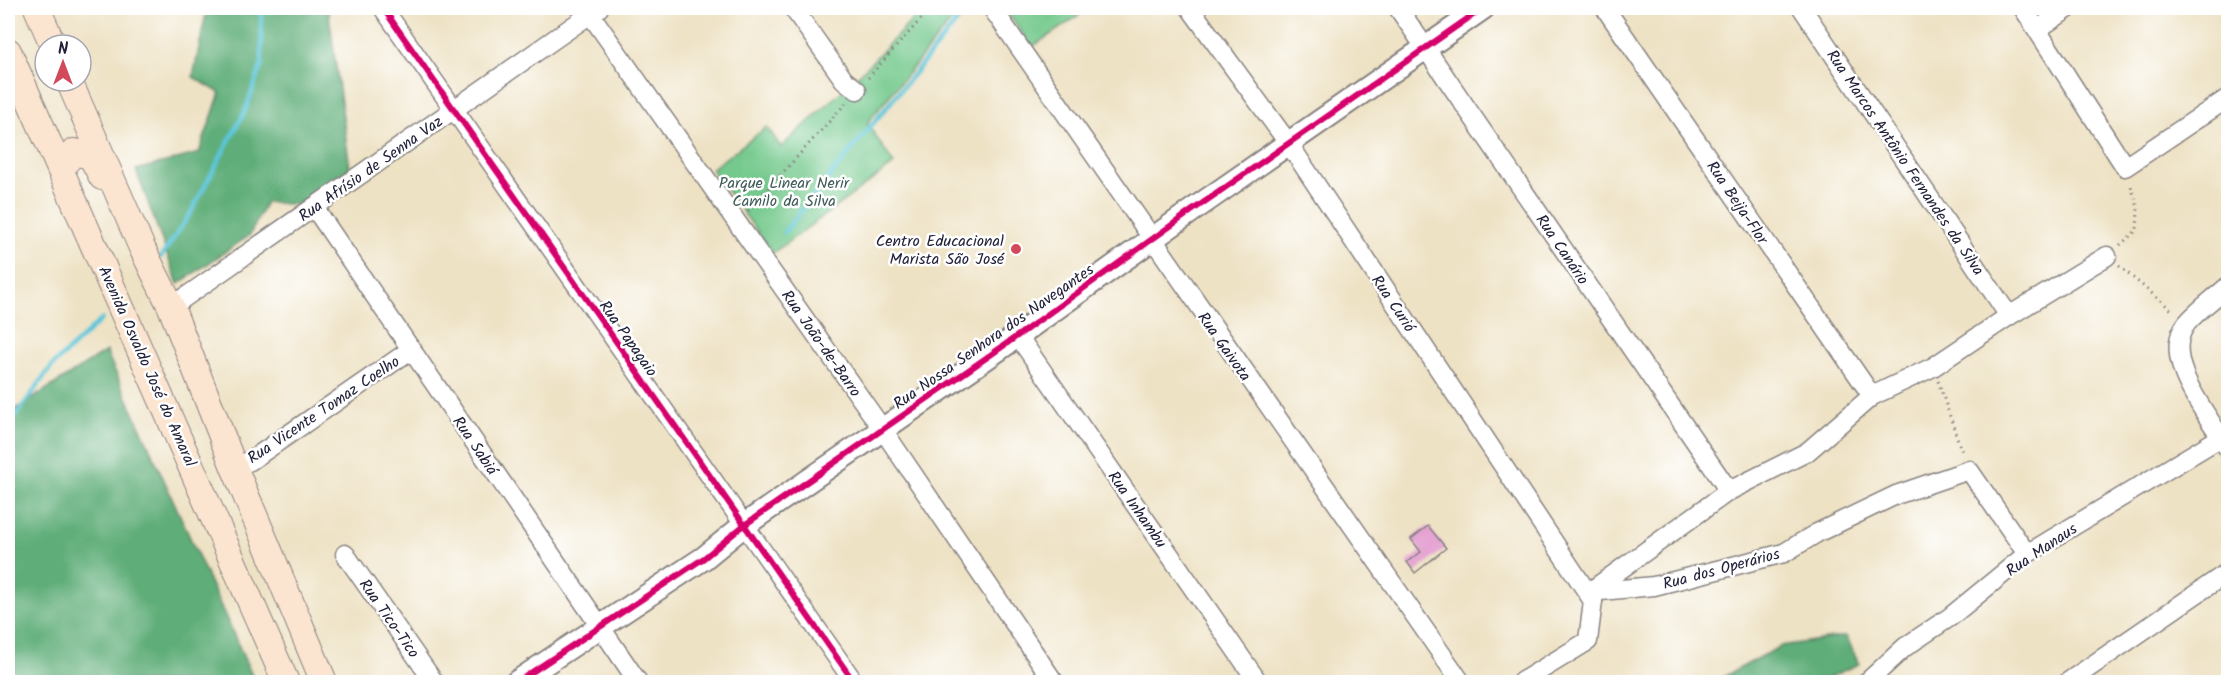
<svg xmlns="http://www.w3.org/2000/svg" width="2236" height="690" viewBox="0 0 2236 690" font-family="Kalam,sans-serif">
<rect width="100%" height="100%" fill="#fff"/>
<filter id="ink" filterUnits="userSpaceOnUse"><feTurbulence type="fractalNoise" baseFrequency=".0167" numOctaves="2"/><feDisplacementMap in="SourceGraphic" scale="12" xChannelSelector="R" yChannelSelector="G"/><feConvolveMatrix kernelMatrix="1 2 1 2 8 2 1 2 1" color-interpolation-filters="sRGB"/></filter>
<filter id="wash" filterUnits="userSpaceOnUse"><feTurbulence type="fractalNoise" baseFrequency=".008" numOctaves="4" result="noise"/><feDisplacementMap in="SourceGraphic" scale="24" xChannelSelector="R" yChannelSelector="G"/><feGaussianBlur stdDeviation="1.35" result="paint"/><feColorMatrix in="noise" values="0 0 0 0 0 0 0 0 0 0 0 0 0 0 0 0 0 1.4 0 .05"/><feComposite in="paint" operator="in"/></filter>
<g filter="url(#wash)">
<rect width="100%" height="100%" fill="#eee2c4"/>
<!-- green -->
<g fill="#74c98d" stroke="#4b7664" stroke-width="1.5">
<path d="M924,8H962L867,123L894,164L773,253L711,169L767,127L781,147L856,78Z"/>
<path d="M1004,8H1090L1032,47Z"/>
</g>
<!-- forest -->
<g fill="#5fad78" stroke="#40685a" stroke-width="1.5">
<path d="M207,8H328L350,168L297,205L266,202L250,235L178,284L136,170L199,153L220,93L193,77Z"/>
<path d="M106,351L255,682H8V414Z"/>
<path d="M1846,636L1859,664L1819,682H1714L1781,646Z"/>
</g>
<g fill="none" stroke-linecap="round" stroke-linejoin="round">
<!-- stream -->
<g stroke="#5cc6d8" stroke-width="4.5">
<path d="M784,232L968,8"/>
<path d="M161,257L190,214L245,111L262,64L261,8"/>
<path d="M8,426L52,366L102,319"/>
</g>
</g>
<g id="blocks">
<!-- building -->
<path fill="#e4a2d2" d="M1428,526L1446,548L1415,573L1407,562L1421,552L1411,539Z"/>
</g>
</g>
<g filter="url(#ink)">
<use href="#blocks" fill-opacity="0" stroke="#888280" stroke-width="1.5"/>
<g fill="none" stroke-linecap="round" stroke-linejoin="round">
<defs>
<g id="minor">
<path d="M383,8L854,682"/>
<path d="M586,8L883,430L1054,682"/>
<path d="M793,8L844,80L857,90"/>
<path d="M992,8L1461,682"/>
<path d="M1190,8L1289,144L1593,601"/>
<path d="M1398,8L1729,491"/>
<path d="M1605,8L1872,396"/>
<path d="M1802,8L2009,316"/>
<path d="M2023,8L2125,167L2228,98"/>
<path d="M2038,29L2069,8"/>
<path d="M314,207L638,682"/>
<path d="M2228,286C2215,298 2199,309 2187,323C2158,359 2211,418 2228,449"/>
<path d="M171,307L599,8"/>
<path d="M1018,336L1258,682"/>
<path d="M234,467L250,461L412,349"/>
<path d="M345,554L434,682"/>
<path d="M1592,590L1729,491L1807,452L1872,396L1933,367L2009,316L2107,256"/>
<path d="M1521,682L1588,641L1593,601L1590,592L1654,586L1784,553L1817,533L1896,495L1969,470L2027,554"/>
<path d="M1867,682L1905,647L1950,617L2027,554L2228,433"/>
<path d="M2068,682L2228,572"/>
</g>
<path id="tertiary" d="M517,682L704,558L743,526L999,349L1190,212L1483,8"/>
<g id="secondary">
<path d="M37,8L53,45"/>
<path d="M8,51L286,682"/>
<path d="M69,81L142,248L171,307L234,467L324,682"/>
<path d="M61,168L74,152L91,156L102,177"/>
</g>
</defs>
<!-- minor casing -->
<use href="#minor" stroke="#888280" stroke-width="21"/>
<!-- tertiary casing -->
<use href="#tertiary" stroke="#888280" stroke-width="26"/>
<!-- secondary casing -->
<use href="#secondary" stroke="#888280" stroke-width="28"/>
<!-- path -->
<g stroke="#888280" stroke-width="3" stroke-dasharray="1.5 4.5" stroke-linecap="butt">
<path d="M868,78L931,8"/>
<path d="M748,211L846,103"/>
<path d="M2120,245L2137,230L2138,207L2130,183"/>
<path d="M2119,266L2174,312"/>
<path d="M1938,381L1963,455"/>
</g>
<!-- minor -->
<use href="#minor" stroke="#fff" stroke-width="18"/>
<!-- tertiary -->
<use href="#tertiary" stroke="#fff" stroke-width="22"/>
<!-- secondary -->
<use href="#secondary" stroke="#fce5d0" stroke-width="26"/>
<defs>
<g id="cycleway">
<path d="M383,8L854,682"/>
<path d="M517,682L704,558L743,526L999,349L1190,212L1483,8"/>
</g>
</defs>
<!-- cycleway casing -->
<use href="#cycleway" stroke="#fff" stroke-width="10"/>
<!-- cycleway -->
<use href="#cycleway" stroke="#d6006c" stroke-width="6"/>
</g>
</g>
<!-- markers -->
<circle fill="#d1495b" stroke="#fff" stroke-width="2" cx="1016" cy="249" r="6"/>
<g text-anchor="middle" stroke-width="5" stroke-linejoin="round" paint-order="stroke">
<!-- street labels -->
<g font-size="16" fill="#22223b" stroke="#fff">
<text transform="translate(1906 162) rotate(56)" y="6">Rua Marcos Antônio Fernandes da Silva</text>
<text transform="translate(370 168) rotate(-35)" y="6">Rua Afrísio de Senna Vaz</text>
<text transform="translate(1738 202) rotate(56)" y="6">Rua Beija-Flor</text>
<text transform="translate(1563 249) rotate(56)" y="6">Rua Canário</text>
<text transform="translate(1394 303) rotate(56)" y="6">Rua Curió</text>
<text transform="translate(993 336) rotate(-35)" y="6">Rua Nossa Senhora dos Navegantes</text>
<text transform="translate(629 338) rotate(55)" y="6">Rua Papagaio</text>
<text transform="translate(822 343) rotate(55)" y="6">Rua João-de-Barro</text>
<text transform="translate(1225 346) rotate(55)" y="6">Rua Gaivota</text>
<text transform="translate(148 366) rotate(66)" y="6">Avenida Osvaldo José do Amaral</text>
<text transform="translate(323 409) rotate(-34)" y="6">Rua Vicente Tomaz Coelho</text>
<text transform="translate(476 445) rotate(56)" y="6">Rua Sabiá</text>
<text transform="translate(1138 509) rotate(55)" y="6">Rua Inhambu</text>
<text transform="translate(2041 549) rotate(-34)" y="6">Rua Manaus</text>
<text transform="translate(1721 568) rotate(-15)" y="6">Rua dos Operários</text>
<text transform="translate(390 618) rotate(55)" y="6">Rua Tico-Tico</text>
</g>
<!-- park labels -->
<g font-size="16" fill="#3f5c58" stroke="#fff">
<text x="784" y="188">Parque Linear Nerir<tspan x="784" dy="18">Camilo da Silva</tspan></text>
</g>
<!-- poi labels -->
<g font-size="16" fill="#22223b" stroke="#fff" text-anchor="end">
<text x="1004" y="246">Centro Educacional<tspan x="1004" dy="18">Marista São José</tspan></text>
</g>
</g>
<!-- margin -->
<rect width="2236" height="690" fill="none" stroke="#fff" stroke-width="30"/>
<!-- north arrow -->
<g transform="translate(63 63)"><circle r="28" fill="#ffffff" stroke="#a7a7b1" stroke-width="1.5"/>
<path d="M0-4.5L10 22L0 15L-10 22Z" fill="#d1495b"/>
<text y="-9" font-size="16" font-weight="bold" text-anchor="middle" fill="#22223b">N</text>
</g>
</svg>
